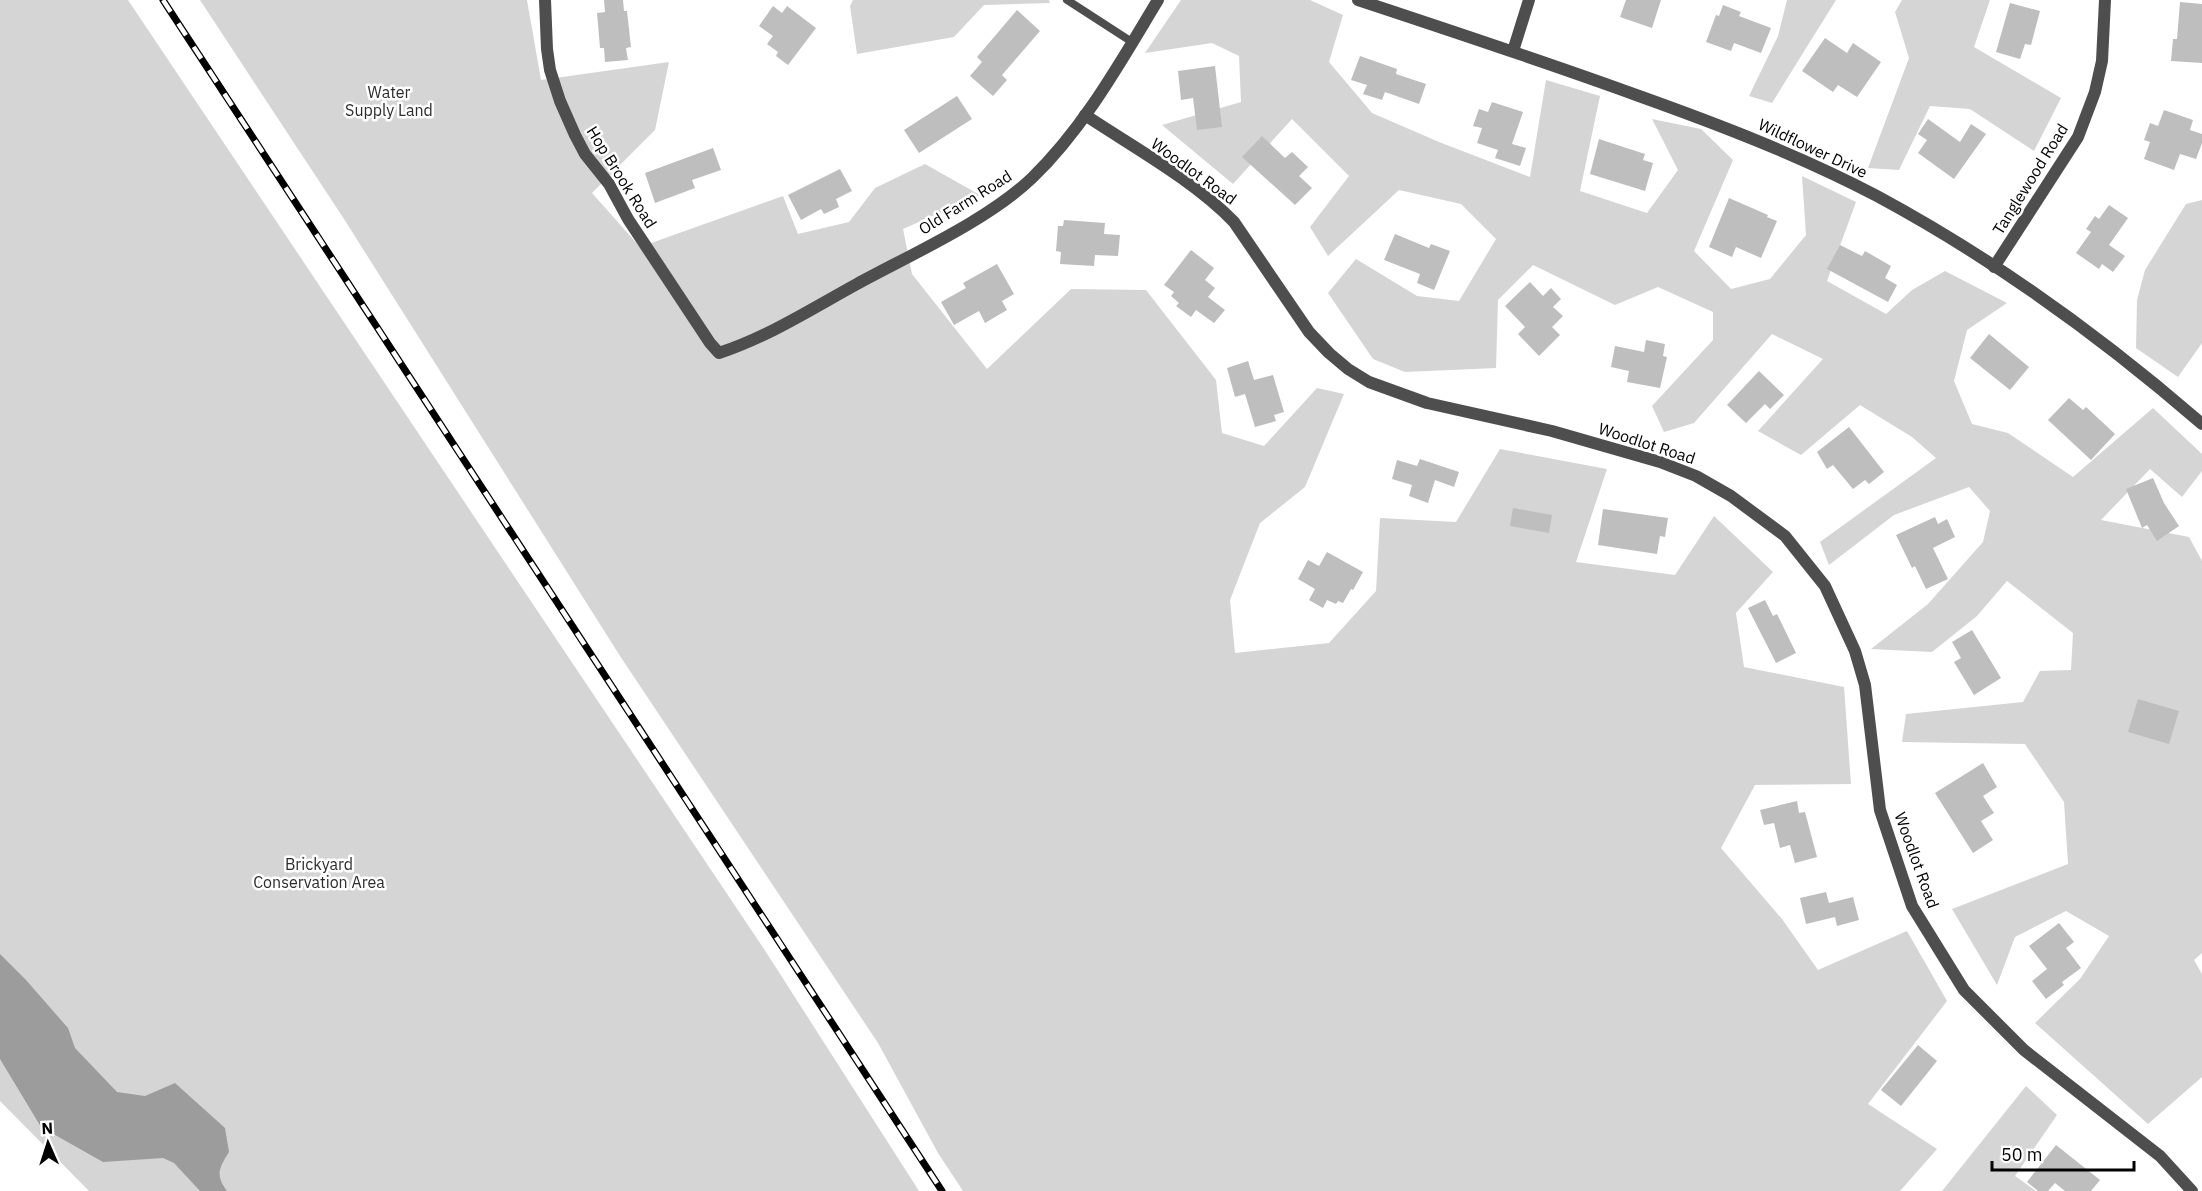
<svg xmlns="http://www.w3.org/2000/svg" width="2202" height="1191" viewBox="0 0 2202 1191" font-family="'IBM Plex Sans',sans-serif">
<rect width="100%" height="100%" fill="#fff"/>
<!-- green -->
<g fill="#d5d5d5">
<path d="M0,0H128L766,952L919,1191H89L0,1101Z"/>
<path d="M200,0H527L541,80L669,62L655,130L592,193L640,247L783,196L798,234L849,222L875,188L925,164L980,195L903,229L912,274L987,369L1071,289L1146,290L1216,380L1222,433L1264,446L1317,388L1344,394L1305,487L1260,523L1230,600L1235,653L1329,643L1376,591L1380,518L1456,522L1500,449L1607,469L1576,562L1675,575L1714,516L1773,572L1736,613L1744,667L1844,687L1851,784L1755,785L1721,848L1782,919L1818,970L1907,931L1947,1001L1868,1104L1937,1149L1900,1191H963L938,1153L878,1043L620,656L344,219Z"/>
<path d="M853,0H1049L1050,3L984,5L954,37L857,54L850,6Z"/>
<path d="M1181,0H1310L1343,15L1329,62L1372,113L1439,142L1530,177L1546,80L1600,96L1580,191L1647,213L1678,170L1652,119L1701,129L1733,160L1694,251L1731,289L1770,279L1806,235L1802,176L1856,202L1827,281L1886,314L1912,290L1945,271L2007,303L1967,330L1954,381L1972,424L2008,433L2073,477L2153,408L2202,454V471L2182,497L2150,469L2101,520L2189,537L2202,561V953L2194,960L2202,974V1077L2148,1124L2035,1023L2080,979L2109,936L2066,911L2015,937L1997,985L1952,909L2068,864L2064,802L2025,744L1902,742L1906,714L2023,702L2040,671L2071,670L2073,633L2007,581L1977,616L1932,652L1871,649L1928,604L1983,542L1990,511L1969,487L1894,515L1829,565L1820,542L1936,458L1912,437L1860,405L1801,455L1758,431L1823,359L1772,334L1694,423L1664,432L1652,406L1713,340V312L1658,287L1615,305L1533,265L1498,300L1496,368L1405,372L1373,359L1328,293L1356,259L1417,296L1459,301L1496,239L1461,204L1399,190L1328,256L1310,227L1349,176L1292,119L1233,184L1162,125L1241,102L1239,56L1212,43L1145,53Z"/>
<path d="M1787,0H1836L1772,103L1749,96L1778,36Z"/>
<path d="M1902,0H1990L1974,47L2061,98L2034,151L1970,109L1930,106L1899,170L1868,168L1909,58L1895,12Z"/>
<path d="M2202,200V343L2178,377L2136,348L2137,300L2145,270L2186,204Z"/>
<path d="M2026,1086L2057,1115L2015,1176L2036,1191H1942Z"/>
</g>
<!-- water -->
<path fill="#9c9c9c" d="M0,954L26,980L68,1028L75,1048L117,1092L145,1096L175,1083L225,1128L229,1152C219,1168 215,1175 227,1191H200L174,1163L163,1158L103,1162L41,1127L0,1059Z"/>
<!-- building -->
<g fill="#bebebe">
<path d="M604,0H623L624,11H627L631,47L626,48L628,60L605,62L604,48H600L597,13L605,12Z"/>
<path d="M1626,0H1661L1652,28L1620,17Z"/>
<path d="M2180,2L2202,4V63L2171,61L2173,39H2177Z"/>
<path d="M2010,3L2040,11L2031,45L2025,44L2020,59L1996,52Z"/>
<path d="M1723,5L1741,12L1739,16L1771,28L1761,53L1734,43L1731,51L1706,42L1716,15L1719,16Z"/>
<path d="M773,6L782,13L787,6L816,28L788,65L776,56L778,52L767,44L773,36L759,26Z"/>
<path d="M1017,10L1040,31L1002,75L1007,80L993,96L970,76L982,62L977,57Z"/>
<path d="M1825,38L1847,53L1853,43L1881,62L1857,97L1838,85L1833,92L1802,71Z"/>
<path d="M1360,56L1397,69L1396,74L1426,84L1419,104L1385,92L1382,100L1363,94L1367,85L1351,80Z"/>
<path d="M1215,66L1222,127L1197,130L1193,98L1181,100L1178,71Z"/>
<path d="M957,96L972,119L919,153L904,130Z"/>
<path d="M1492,102L1523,112L1512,144L1526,148L1520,166L1495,158L1498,150L1477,143L1482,128L1473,126L1479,109L1488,112Z"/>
<path d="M2164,110L2193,120L2190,130L2202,134V143L2196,159L2180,154L2174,170L2144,159L2150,142L2144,140L2150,123L2158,126Z"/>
<path d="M1928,119L1960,142L1971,124L1986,134L1954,179L1918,153L1927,140L1918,134Z"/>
<path d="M1262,136L1285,158L1292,152L1308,167L1299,176L1312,188L1295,205L1242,157Z"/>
<path d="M1599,139L1645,154L1643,160L1653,163L1645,191L1590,174Z"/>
<path d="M713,148L721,170L692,180L695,188L655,203L645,173Z"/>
<path d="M840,169L852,191L836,199L839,207L824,214L821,209L801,220L788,195Z"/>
<path d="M1729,198L1768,215L1767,217L1777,221L1761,258L1736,247L1732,257L1709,247Z"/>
<path d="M2109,205L2128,218L2109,245L2125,256L2113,272L2102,264L2099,269L2076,253L2091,232L2086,229L2095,216L2099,219Z"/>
<path d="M1064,220L1105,223L1104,234L1120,235L1118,256L1095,255L1094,266L1060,264L1061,252L1056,251L1058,226H1063Z"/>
<path d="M1395,234L1429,248L1431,244L1450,251L1434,290L1417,283L1420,274L1384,260Z"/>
<path d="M1840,245L1862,256L1865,251L1891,266L1885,278L1897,285L1888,302L1827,269Z"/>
<path d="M1191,250L1214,268L1205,280L1215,288L1208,297L1225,310L1214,323L1196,310L1191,317L1176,306L1179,303L1171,296L1174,292L1164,285Z"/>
<path d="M997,264L1014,294L1002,301L1007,310L985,323L979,311L954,325L941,302L966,288L963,283Z"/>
<path d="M1530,282L1543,296L1551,288L1561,299L1553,307L1563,316L1552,327L1560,335L1539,356L1518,334L1525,327L1505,306Z"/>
<path d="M1989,334L2029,367L2010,390L1970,358Z"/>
<path d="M1646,340L1665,344L1663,356L1667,357L1660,388L1627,382L1629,371L1611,367L1615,346L1644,352Z"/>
<path d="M1248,361L1254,380L1273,375L1284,412L1274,415L1276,421L1255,427L1245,394L1235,397L1227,368Z"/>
<path d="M1759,371L1784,395L1770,409L1765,404L1746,423L1727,405Z"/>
<path d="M2069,398L2083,410L2086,407L2115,434L2091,460L2048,420Z"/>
<path d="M1849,427L1884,472L1869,484L1865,480L1853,489L1833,465L1827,469L1817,452Z"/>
<path d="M1420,459L1459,472L1454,487L1435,480L1428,503L1409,496L1412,485L1392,479L1397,460L1417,466Z"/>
<path d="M2153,478L2164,503L2179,526L2157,541L2147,525L2142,528L2126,489Z"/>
<path d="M1513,508L1552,515L1549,533L1510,526Z"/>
<path d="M1603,509L1668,518L1665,537L1660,536L1657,554L1598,545Z"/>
<path d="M1935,517L1938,524L1947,519L1955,537L1933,548L1948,579L1926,589L1915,566L1912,568L1896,535Z"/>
<path d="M1327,552L1363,572L1353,590L1351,589L1343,603L1338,601L1336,604L1327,600L1323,608L1309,600L1315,589L1298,579L1308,560L1319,566Z"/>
<path d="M1765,600L1773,616L1777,614L1796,653L1776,663L1748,608Z"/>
<path d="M1972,630L2001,678L1974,695L1954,662L1961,658L1952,642Z"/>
<path d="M2138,699L2179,711L2169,744L2128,732Z"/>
<path d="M1983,763L1997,787L1983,796L1994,813L1981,821L1993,840L1973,853L1935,793Z"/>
<path d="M1797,801L1799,813L1805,812L1817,857L1795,863L1790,845L1780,848L1774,823L1764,825L1760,810Z"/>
<path d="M1826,892L1829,903L1853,897L1859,920L1837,926L1835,917L1806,924L1800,898Z"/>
<path d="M2059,923L2074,942L2066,948L2081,968L2062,982L2064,985L2046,999L2032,981L2047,969L2029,946Z"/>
<path d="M1918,1045L1937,1061L1901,1106L1881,1090Z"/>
<path d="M2056,1145L2100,1180L2091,1191H2065L2055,1183L2048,1191H2038L2027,1182Z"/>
</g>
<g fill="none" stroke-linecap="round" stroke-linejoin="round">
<!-- service -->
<path stroke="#4e4e4e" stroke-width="8" d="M1067,0L1132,42"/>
<!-- minor -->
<g stroke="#4e4e4e" stroke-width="12">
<path d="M545,0L547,49L550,70L560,101L575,135L585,154L609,184L628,219L710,343L719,353C768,337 813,308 857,284C912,254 988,220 1032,178C1084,128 1121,61 1158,0"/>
<path d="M1358,0C1452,31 1546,62 1639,96C1720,125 1801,156 1877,196C1994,259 2103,338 2202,424"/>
<path d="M1513,51L1529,0"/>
<path d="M1085,115C1133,147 1195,181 1234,222L1309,332L1329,353L1348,369L1369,382L1427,403L1552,431L1660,462L1696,476L1731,496L1785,536L1825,586L1855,651L1865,685L1880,810L1912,906L1964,990L2024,1050L2160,1156L2192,1191"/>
<path d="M1994,267L2078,137L2095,92L2102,61L2105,0"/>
</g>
<defs>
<path id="rail" d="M163,0L942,1191"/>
</defs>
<!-- rail casing -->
<use href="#rail" stroke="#000" stroke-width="7"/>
<!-- rail -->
<use href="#rail" stroke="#fff" stroke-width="4.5" stroke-dasharray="14" stroke-linecap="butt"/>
</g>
<g text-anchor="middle" stroke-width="5" stroke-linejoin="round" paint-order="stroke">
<!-- park labels -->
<g font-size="16" fill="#2c2c2c" stroke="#fff">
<text x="389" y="98">Water<tspan x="389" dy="18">Supply Land</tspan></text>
<text x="319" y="870">Brickyard<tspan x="319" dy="18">Conservation Area</tspan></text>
</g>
<!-- street labels -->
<g font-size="16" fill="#000" stroke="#fff">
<text transform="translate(1813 148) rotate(25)" y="6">Wildflower Drive</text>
<text transform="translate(1194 171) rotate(36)" y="6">Woodlot Road</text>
<text transform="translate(622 177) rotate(58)" y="6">Hop Brook Road</text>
<text transform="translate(2030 179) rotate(-58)" y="6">Tanglewood Road</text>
<text transform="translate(965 202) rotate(-32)" y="6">Old Farm Road</text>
<text transform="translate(1647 443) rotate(18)" y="6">Woodlot Road</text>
<text transform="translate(1917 860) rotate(70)" y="6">Woodlot Road</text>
</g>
</g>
<!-- north arrow -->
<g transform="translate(48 1143) rotate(357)" stroke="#ffffff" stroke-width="4.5" paint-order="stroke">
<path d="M0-4.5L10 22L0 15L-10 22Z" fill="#000000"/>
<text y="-9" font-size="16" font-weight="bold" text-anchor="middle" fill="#000000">N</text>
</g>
<!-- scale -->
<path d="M1992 1161v9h142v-9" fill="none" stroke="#000000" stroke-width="3"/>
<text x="2001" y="1161" font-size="18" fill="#000000" stroke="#ffffff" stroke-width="4.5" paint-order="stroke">50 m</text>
</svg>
